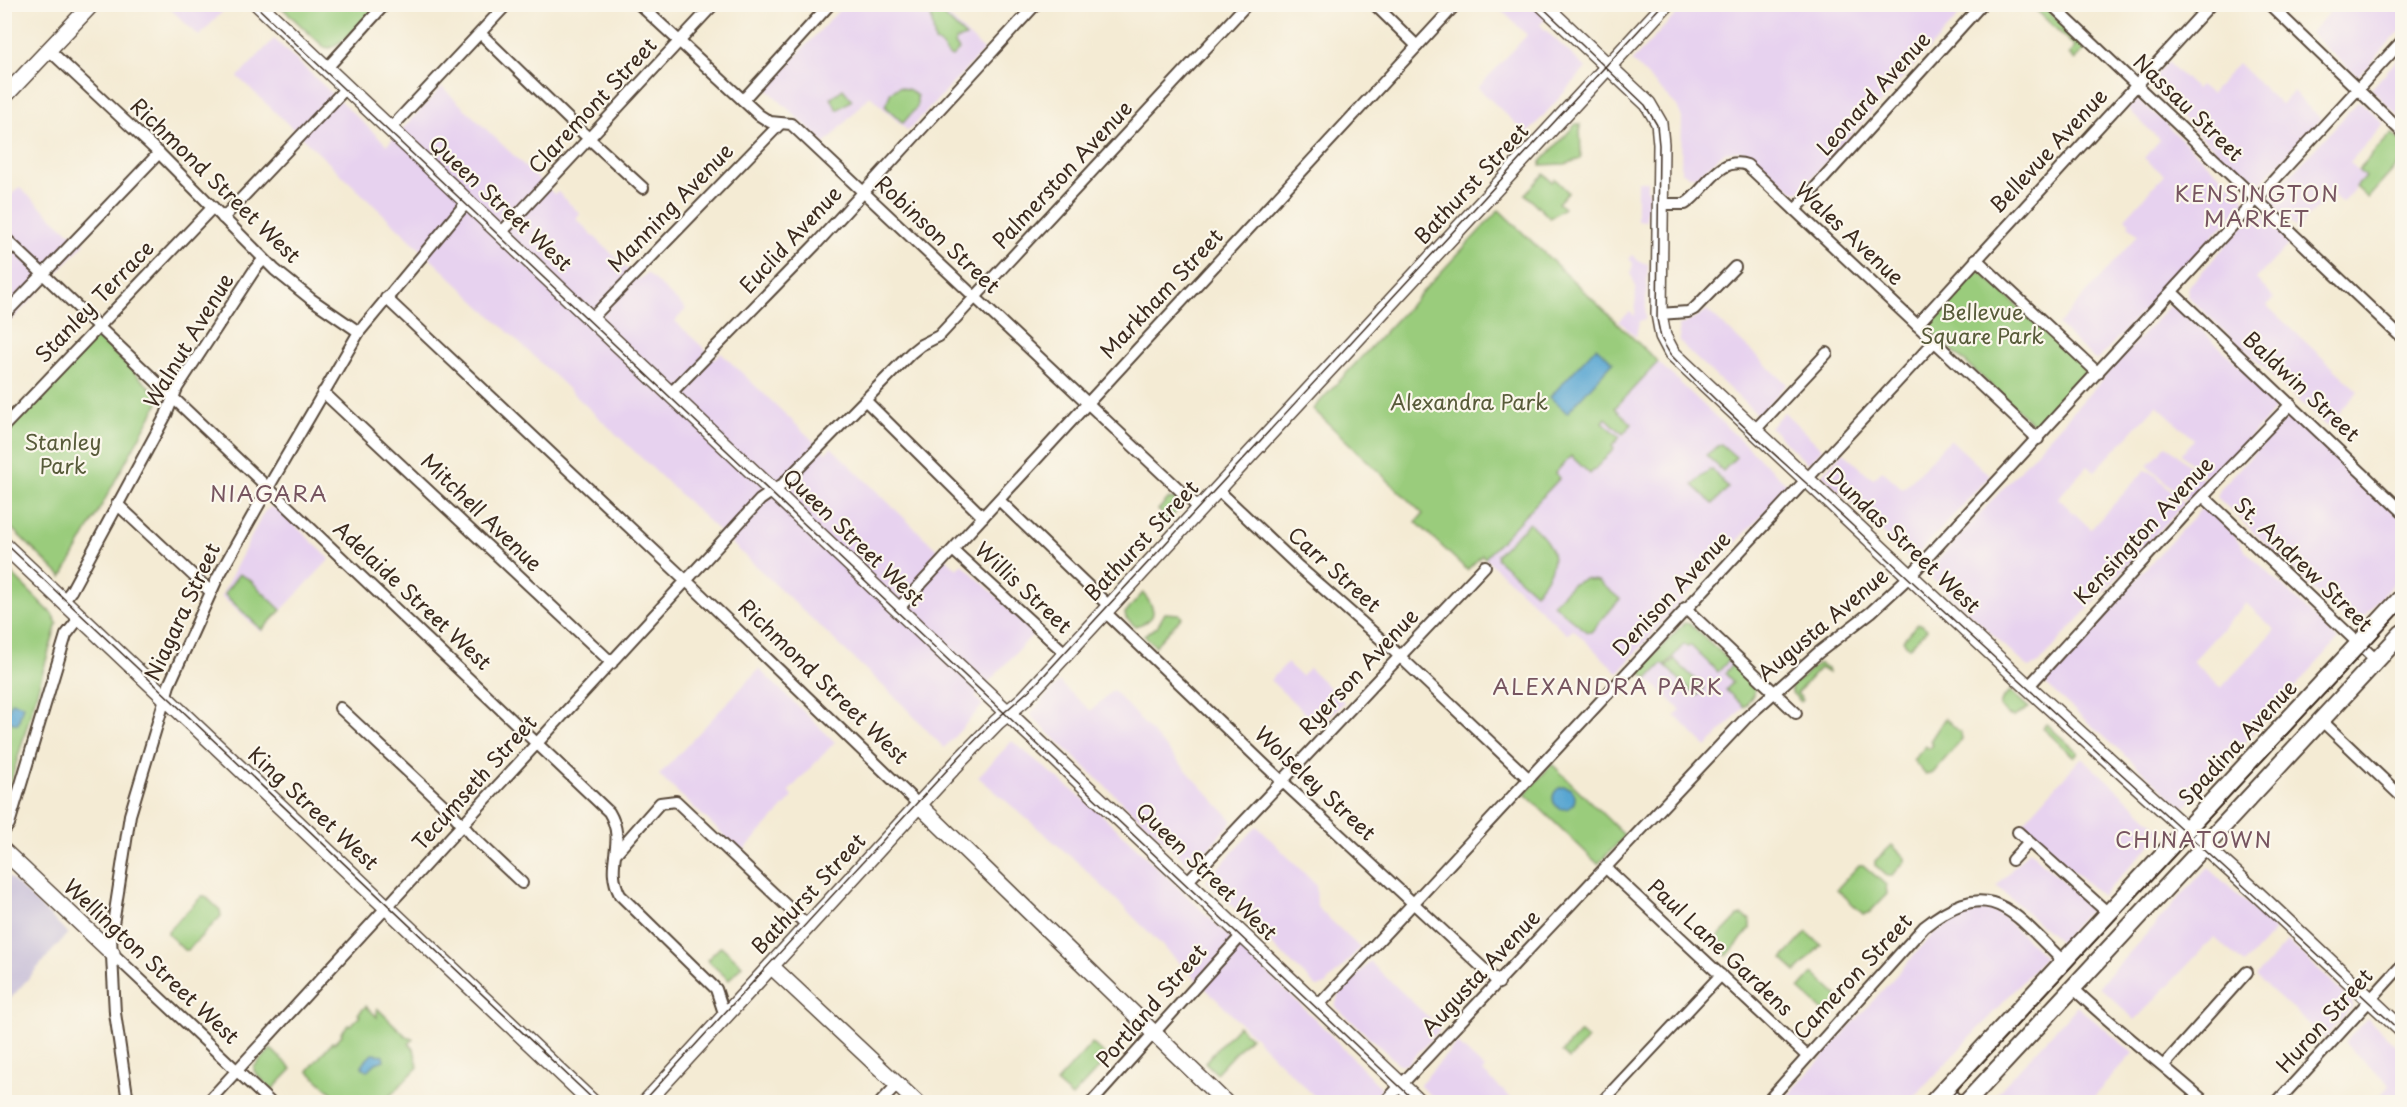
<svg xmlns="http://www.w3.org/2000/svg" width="2407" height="1107" viewBox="0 0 2407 1107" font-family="'Playpen Sans',sans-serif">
<rect width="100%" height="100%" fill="#fbf7ec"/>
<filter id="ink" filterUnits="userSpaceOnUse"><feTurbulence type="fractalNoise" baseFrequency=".0167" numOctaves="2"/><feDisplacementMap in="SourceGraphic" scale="12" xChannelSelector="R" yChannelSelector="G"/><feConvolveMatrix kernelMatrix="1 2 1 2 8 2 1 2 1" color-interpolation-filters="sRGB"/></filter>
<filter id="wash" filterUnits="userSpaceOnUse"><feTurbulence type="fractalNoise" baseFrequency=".008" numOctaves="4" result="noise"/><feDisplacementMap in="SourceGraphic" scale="24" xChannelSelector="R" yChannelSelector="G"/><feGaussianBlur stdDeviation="1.35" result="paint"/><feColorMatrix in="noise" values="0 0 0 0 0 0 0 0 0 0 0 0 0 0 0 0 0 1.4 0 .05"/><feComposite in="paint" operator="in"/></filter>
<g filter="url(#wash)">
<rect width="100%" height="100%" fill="#f4ebd4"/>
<!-- built -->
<g fill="#e7d2ef" fill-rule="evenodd">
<path d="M2337,4L2402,5V29L2358,77L2310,33Z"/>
<path d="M166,5H229L199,36Z"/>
<path d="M844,5H936L984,50L908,131L870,96L825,144L766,88Z"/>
<path d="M1496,5H1558L1540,25L1586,68L1527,134L1478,88L1527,35Z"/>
<path d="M1685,5V4L1969,5L1800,191L1796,192L1791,190L1753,155L1739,150L1725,152L1697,176H1688L1681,172L1682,118L1677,106L1632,61Z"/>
<path d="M274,39L387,145L442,87L554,194L558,192L580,214L576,219L639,280L647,273L686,309L675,321L715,359L721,353L826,453L831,447L957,569L962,564L1035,632L975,697L983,705L944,748L901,703L238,77Z"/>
<path d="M2402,54V117L2401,119L2371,89Z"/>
<path d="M2168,62L2196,89L2200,85L2211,94L2238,63L2281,105L2293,92L2321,119L2255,188L2152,89L2149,85L2150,82Z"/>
<path d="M2137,98L2242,195L2245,202L2098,359L2095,360L2058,325L2138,235L2128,225L2130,223L2125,218L2164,175L2144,158L2160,140L2127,108Z"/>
<path d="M2361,102L2384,124L2350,162L2365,177L2342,203L2332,194L2297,228L2269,202L2271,196L2346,115L2356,103Z"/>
<path d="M1637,181H1647V190H1649V208L1647,209L1646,221L1637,220Z"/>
<path d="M19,187L65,229L85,243L5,327V201Z"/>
<path d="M2256,212H2260L2291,242L2256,279L2274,298L2267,306L2358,391L2327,427L2187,296L2189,286Z"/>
<path d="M1632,255L1638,261L1648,264L1645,320L1639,321L1636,337L1619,321L1630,312L1635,316L1636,288L1631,274L1633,263L1629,259Z"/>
<path d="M2173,305L2177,307L2278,402L2279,405L2209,481L2181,454L2194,439L2157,405L2094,472L2087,466L2058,498L2091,529L2145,470L2153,473L2184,504L2037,665L2029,668L1928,575V571L2168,307Z"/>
<path d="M1707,310L1787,384L1758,415L1687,350L1680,341L1678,326L1697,318Z"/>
<path d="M1658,362L1789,486L1675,608L1618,673L1573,629L1567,634L1485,558L1560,478L1555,473Z"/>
<path d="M1784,412L1822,449L1810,463L1806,462L1770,427Z"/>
<path d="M2289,416L2297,418L2402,519V574L2355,626L2352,627L2321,597L2217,497L2220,489Z"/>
<path d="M1950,439L1990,476L1913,559L1908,557L1822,475L1843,452L1873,479L1882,470L1903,489Z"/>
<path d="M2167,445L2206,482L2187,502L2148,465Z"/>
<path d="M270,507L278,509L330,559L261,632L221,596L264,512Z"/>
<path d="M2202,508L2207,509L2229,529L2246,551L2338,640L2184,808L2044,683L2045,679L2057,664ZM2246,603L2275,630L2221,688L2193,661Z"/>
<path d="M1687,623L1754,684L1756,688L1752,698L1707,747L1675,716L1681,710L1639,671L1682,624Z"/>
<path d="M1287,663L1301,676L1309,668L1344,702L1320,727L1270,680Z"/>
<path d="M759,669L835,742L788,792L793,797L742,852L659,775Z"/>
<path d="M1059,682L1091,711L1113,690L1233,821L1193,865L1191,866L1188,864L1032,717L1031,713Z"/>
<path d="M1012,741L1098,811L1315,1019L1382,1089L1370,1102H1320L1083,867L978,777Z"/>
<path d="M2082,757L2163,832L2102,896L2021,825Z"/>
<path d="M1257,826L1316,885L1317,907L1360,948L1324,986L1317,987L1206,881Z"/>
<path d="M2029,850L2091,908L2060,942L1997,886Z"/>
<path d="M2209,868L2275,930L2244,964L2214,937L2135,1020L2099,986L2204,871Z"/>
<path d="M1985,910H1991L2002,916L2045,957L1910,1102H1782L1934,933L1961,916Z"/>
<path d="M2288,941L2352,1001V1007L2325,1038L2256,976Z"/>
<path d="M1370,962L1441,1029L1407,1064H1399L1335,1006L1339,994Z"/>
<path d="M2077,1006L2133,1053L2089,1102H2047L2035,1092L2025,1102H1989Z"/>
<path d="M2367,1018L2402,1051V1102H2374L2390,1085L2344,1043Z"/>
<path d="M1457,1043L1485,1069L1483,1072L1515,1102H1438L1420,1086L1421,1083Z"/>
</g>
<!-- industrial -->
<path fill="#c8bfd8" d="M4,872L68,933L5,1005H4Z"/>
<!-- green -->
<g fill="#9acc7c" stroke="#6a7b4d" stroke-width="1.5">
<path d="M279,5H378L347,38L330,48L324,47Z"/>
<path d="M2039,5H2042L2087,47L2075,60L2069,54L2075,47L2035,9Z"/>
<path d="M940,12L966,37L956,40L955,44L959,50L952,57C944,55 944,44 935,42L931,15Z"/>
<path d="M899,87L910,90L917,96V107L903,123L885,106L891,92Z"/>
<path d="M843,89L852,100L837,110L831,98Z"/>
<path d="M1576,124H1580L1581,159L1565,164L1540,165L1541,162Z"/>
<path d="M2392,133L2402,143V160L2368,198L2356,187L2365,177L2358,170Z"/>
<path d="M1544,174L1552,182L1555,179L1568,192L1558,203L1564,208L1550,218L1525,194Z"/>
<path d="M1499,210L1658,362L1615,408L1632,424L1623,434L1606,418L1603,422L1620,437L1612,446L1614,449L1590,474L1571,456L1555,473L1560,478L1485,558L1482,555L1467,570L1416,522L1423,514L1313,409Z"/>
<path d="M1978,271L1981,272L2084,368L2085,375L2036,427L1934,333L1931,320Z"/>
<path d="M95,335L161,398L62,577L5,522L4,432Z"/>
<path d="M1721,444L1736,457L1723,471L1706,455Z"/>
<path d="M1709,470H1713L1728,488L1713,504L1693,485C1697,478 1704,476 1709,470Z"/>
<path d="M1168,499H1176L1180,506L1169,521L1158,510Z"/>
<path d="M1529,523C1558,548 1561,563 1535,593L1497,559V554Z"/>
<path d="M5,567L52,614L57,623L5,802Z"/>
<path d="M239,574L249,579L281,610L262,630L224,594Z"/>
<path d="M1584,579L1598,581L1620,599L1591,632H1587L1553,604L1571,585Z"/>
<path d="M1143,593C1157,610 1158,620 1135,626L1126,618L1125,613Z"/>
<path d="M1165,613L1179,614L1182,617L1155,646L1144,635L1157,627Z"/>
<path d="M1684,623L1690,624L1729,660L1718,672L1690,645L1688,647L1684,644L1665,666L1662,664L1648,679L1639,671Z"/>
<path d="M1917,624H1921L1927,629L1909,648L1903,640Z"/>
<path d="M1674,659L1704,688L1697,696L1666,667Z"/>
<path d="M1819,663L1827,669L1828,673L1820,668L1797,693L1803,700L1801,702L1792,693L1791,687Z"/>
<path d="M1733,664C1752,682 1765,684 1744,707L1726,690L1733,682L1725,673Z"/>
<path d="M2010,691L2029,708L2014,717L2007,715L2000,706L2002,700Z"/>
<path d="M1945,718L1961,733L1962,739L1933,773L1925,774L1913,760L1926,746L1929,749L1933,745L1930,741Z"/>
<path d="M2046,724L2078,752L2074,757L2045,730L2043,728Z"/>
<path d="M1552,764L1625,836L1598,864L1525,794Z"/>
<path d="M1892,845L1905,858V861L1892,876H1887L1875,865V861Z"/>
<path d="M1859,865H1863L1886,885L1887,894L1869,913L1863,914L1837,889Z"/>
<path d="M202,896H205L220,910L221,916L188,950H184L168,934V931Z"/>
<path d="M1743,915L1750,920V929L1727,956L1712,943L1738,916Z"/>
<path d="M1807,932L1821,945L1796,972L1782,959Z"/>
<path d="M721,946L742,965L729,980L707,960Z"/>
<path d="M1813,973L1841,999L1827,1014L1799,989Z"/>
<path d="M366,1006L377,1017V1008L407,1037L413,1039L409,1044L414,1049L418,1067L384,1102H342L308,1071L332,1042L334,1043L342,1035L341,1033L348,1025H351L360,1016L358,1014Z"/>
<path d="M1238,1026L1250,1037L1216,1073L1205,1062Z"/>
<path d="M1580,1032L1588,1039L1569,1059L1562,1052Z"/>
<path d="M1092,1043L1108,1058L1072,1097L1056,1083Z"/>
<path d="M271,1049L292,1069L272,1090L254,1071V1067Z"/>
</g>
<!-- water -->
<g fill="#58a6d1" stroke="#4a6878" stroke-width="1.5">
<path d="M1596,347L1613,362L1567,413L1550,397Z"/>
<path d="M11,702L23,705L18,724L6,721Z"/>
<circle cx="1564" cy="798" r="11"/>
<path d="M372,1054L383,1055L384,1060L376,1063L367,1071L362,1067V1064Z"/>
</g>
</g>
<g filter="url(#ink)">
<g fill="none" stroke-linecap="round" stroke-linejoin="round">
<defs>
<g id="street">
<path d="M639,4L759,115L770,122L791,124L1200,509"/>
<path d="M1374,4L1417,46"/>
<path d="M2051,4L2402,338"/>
<path d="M2269,4L2402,132"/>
<path d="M481,34L582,132L643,188"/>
<path d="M49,50L159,153L275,270L311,299L359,332"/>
<path d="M326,69L385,4"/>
<path d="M743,100L830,4"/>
<path d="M390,129L507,4"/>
<path d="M1660,204H1685C1706,191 1718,155 1747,165L2038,439"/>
<path d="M1795,210L1982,4"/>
<path d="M223,218L346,88"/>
<path d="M500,234L714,4"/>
<path d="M4,237L609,812C628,844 603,862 620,895L716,989L725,1016"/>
<path d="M1976,259L2098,373"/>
<path d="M2172,292L2402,511"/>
<path d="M386,298L694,588L919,805"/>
<path d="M1659,314L1688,312L1694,309L1735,267"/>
<path d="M4,315L159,153"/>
<path d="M591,319L780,124"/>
<path d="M1917,325L2211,4"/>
<path d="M323,392L612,663"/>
<path d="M670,394L815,245L1036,4"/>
<path d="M866,401L983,517"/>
<path d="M4,426L213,207"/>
<path d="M1754,431L1827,353"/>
<path d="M1218,490L1299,567L1392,649L1528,778"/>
<path d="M2203,496L2377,661"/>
<path d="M999,500L1110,607"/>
<path d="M117,504L211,592"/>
<path d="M953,550L1066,654"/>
<path d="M63,601L71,591L166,415L177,388L255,269L263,260"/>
<path d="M1685,608L1796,713"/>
<path d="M897,610L1456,4"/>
<path d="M1105,612L1269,769L1499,983"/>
<path d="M2028,687L2191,508L2291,404"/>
<path d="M340,708L453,814L472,836L522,883"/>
<path d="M2322,721L2402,797"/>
<path d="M4,831L9,824L66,635L80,617"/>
<path d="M2018,832L2108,913"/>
<path d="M617,852L660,803L676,801L808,926"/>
<path d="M2012,860L2028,843"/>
<path d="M1606,868L1807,1056"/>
<path d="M1187,882L1485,566"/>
<path d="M112,953L270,1102"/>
<path d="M2073,988C2115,1029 2162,1063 2205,1102"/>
<path d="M1317,1007L1934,342"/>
<path d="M2164,1065L2247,972"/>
<path d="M1945,1089L1959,1102"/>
<path d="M128,1102L115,1013L111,937L130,815L169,685L217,579L272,481L359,332L467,202"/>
<path d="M208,1102L760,500L783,484L911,353L921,345L939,336L1247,4"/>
<path d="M881,1102L897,1085"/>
<path d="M1092,1102L1242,935"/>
<path d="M1385,1102L1746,718L1818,653L1871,612L1910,576L2402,41"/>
<path d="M1602,1102L1721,975"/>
<path d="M1767,1102L1924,927C1991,873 2013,913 2063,961"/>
<path d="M2277,1102L2402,965"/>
</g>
<g id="secondary">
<path d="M258,4L1419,1102"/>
<path d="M1542,4L1648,104L1659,123L1661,144L1659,314L1663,336L1672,353L2028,687L2253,890L2402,1030"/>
<path d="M4,97L92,4"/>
<path d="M4,545L592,1102"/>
<path d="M919,805L1225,1102"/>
<path d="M4,851L112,953"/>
<path d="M771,966L916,1102"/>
<path d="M646,1102L962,758L997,722L1024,699L1666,4"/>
</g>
<g id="primary">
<path d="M1933,1102L2402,597"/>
<path d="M1967,1102L2402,633"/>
</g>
</defs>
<!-- street casing -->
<use href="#street" stroke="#574739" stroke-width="14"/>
<!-- secondary casing -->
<use href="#secondary" stroke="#574739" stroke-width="18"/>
<!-- primary casing -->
<use href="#primary" stroke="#574739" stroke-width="20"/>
<!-- street -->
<use href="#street" stroke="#fff" stroke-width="10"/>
<!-- secondary -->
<use href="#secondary" stroke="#fff" stroke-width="15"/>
<!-- primary -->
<use href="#primary" stroke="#fff" stroke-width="16"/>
<!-- tram -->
<g stroke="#3b2a1e" stroke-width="1.5">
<path d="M254,4L1416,1102"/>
<path d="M1539,4L1645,105L1657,125L1659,145L1657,319L1661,338L1670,354C1728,415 1792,469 1853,526C2034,697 2221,862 2402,1033"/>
<path d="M4,542L596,1102"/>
<path d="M643,1102L960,756L990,725L1035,685L1663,4"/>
<path d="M1946,1102L2402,610"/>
</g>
</g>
</g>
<g text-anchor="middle" stroke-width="4.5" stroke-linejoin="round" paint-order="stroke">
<!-- street labels -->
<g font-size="21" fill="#3b2a1e" stroke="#fbf7ec">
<text transform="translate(1874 94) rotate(-48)" y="7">Leonard Avenue</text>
<text transform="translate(593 106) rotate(-47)" y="7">Claremont Street</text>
<text transform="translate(2188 108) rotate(44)" y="7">Nassau Street</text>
<text transform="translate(2049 151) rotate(-47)" y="7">Bellevue Avenue</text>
<text transform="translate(1063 175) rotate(-47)" y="7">Palmerston Avenue</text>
<text transform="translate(215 181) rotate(44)" y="7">Richmond Street West</text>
<text transform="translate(1472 184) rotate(-47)" y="7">Bathurst Street</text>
<text transform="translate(500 204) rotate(43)" y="7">Queen Street West</text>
<text transform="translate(671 208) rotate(-46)" y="7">Manning Avenue</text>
<text transform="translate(1849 234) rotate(43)" y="7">Wales Avenue</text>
<text transform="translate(937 235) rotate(43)" y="7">Robinson Street</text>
<text transform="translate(791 240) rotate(-47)" y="7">Euclid Avenue</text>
<text transform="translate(1162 294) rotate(-47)" y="7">Markham Street</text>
<text transform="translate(95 302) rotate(-46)" y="7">Stanley Terrace</text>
<text transform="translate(189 341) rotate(-59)" y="7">Walnut Avenue</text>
<text transform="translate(2301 387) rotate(43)" y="7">Baldwin Street</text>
<text transform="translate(481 513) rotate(44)" y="7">Mitchell Avenue</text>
<text transform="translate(2144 531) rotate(-47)" y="7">Kensington Avenue</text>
<text transform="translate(853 538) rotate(44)" y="7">Queen Street West</text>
<text transform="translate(1142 541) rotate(-47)" y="7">Bathurst Street</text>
<text transform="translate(1903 541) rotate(43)" y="7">Dundas Street West</text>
<text transform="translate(2303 565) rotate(44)" y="7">St. Andrew Street</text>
<text transform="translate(1334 570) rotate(42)" y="7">Carr Street</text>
<text transform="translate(1023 588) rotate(43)" y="7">Willis Street</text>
<text transform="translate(1672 594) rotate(-47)" y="7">Denison Avenue</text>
<text transform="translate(412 596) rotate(43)" y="7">Adelaide Street West</text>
<text transform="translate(183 612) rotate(-65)" y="7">Niagara Street</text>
<text transform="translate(1823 625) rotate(-40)" y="7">Augusta Avenue</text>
<text transform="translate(1359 672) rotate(-47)" y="7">Ryerson Avenue</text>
<text transform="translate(823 682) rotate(44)" y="7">Richmond Street West</text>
<text transform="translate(2238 743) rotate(-47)" y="7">Spadina Avenue</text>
<text transform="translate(475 783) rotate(-48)" y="7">Tecumseth Street</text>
<text transform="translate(1315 784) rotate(43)" y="7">Wolseley Street</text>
<text transform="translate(313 809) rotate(43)" y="7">King Street West</text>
<text transform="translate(1206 872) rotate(44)" y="7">Queen Street West</text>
<text transform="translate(809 894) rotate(-47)" y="7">Bathurst Street</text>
<text transform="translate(1720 948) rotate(43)" y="7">Paul Lane Gardens</text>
<text transform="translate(151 962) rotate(43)" y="7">Wellington Street West</text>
<text transform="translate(1481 973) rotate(-47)" y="7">Augusta Avenue</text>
<text transform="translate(1853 977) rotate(-47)" y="7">Cameron Street</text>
<text transform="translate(1152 1006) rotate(-49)" y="7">Portland Street</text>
<text transform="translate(2325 1021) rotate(-48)" y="7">Huron Street</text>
</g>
<!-- park labels -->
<g font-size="21" fill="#585b3a" stroke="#fbf7ec">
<text x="1982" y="320">Bellevue<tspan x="1982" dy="24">Square Park</tspan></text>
<text x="1469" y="410">Alexandra Park</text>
<text x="63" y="450">Stanley<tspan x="63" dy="24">Park</tspan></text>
</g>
<!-- neighbourhood labels -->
<g font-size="22" letter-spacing="1.5" fill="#775560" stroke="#fbf7ec">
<text x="2257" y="202">KENSINGTON<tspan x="2257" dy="25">MARKET</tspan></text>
<text x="269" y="502">NIAGARA</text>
<text x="1608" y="695">ALEXANDRA PARK</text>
<text x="2194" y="848">CHINATOWN</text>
</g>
</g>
<!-- margin -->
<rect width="2407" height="1107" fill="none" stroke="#fbf7ec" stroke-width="24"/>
</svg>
